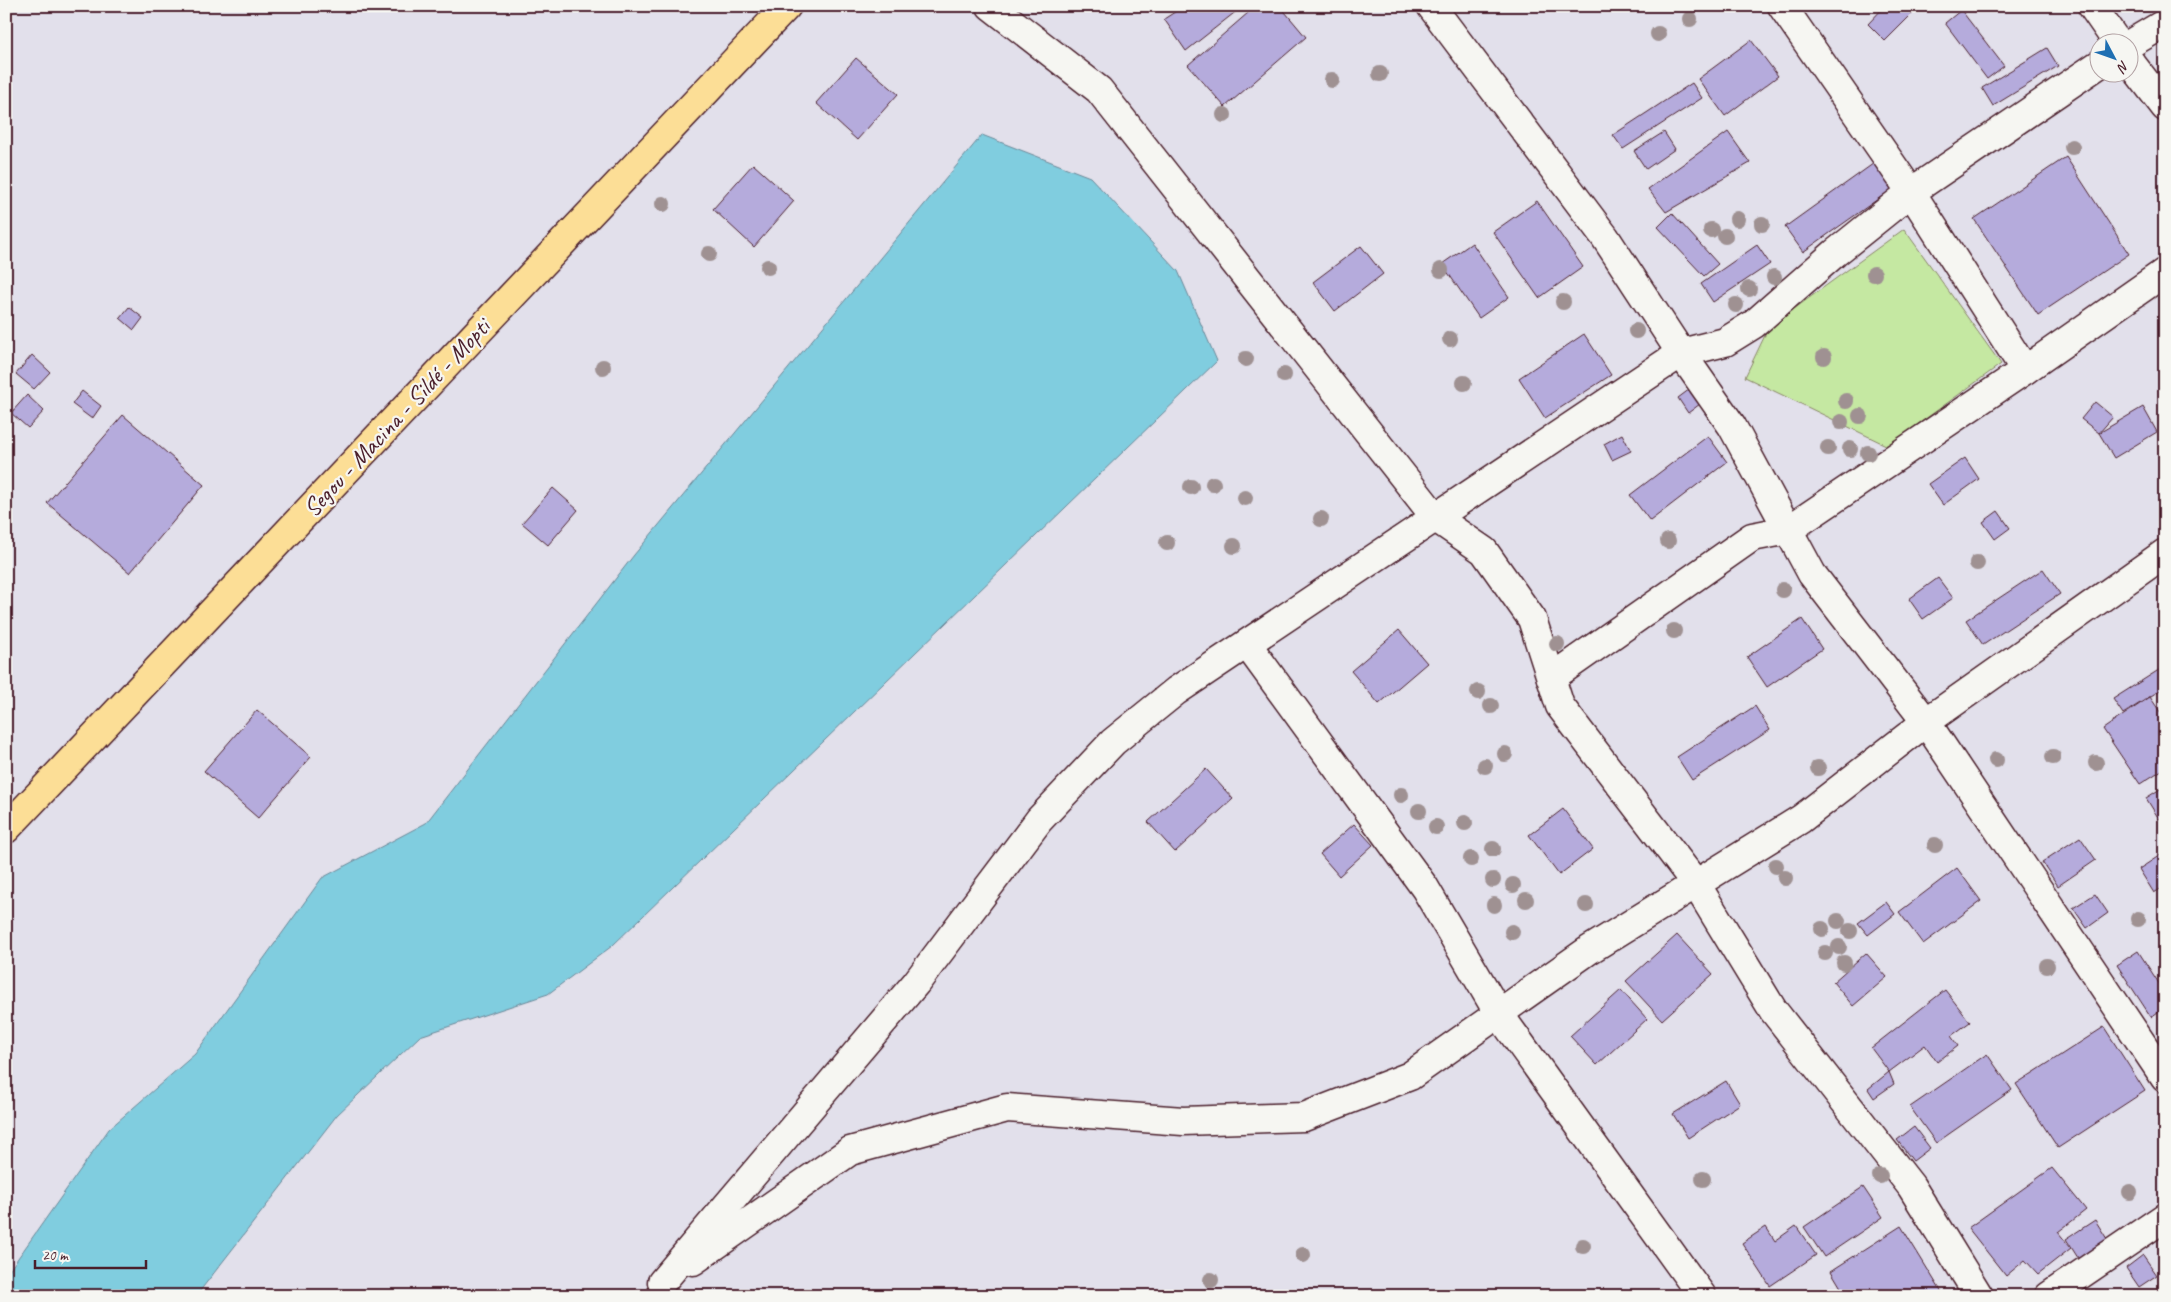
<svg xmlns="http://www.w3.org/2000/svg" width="2171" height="1302" viewBox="0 0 2171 1302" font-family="Caveat,sans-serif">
<rect width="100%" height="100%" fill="#e2e0eb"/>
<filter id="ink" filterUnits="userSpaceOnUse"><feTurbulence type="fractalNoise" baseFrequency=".02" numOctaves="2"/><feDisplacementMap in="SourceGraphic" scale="10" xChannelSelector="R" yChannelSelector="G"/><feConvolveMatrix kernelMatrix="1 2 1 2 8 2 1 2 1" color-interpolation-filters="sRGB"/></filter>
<g filter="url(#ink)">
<!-- green -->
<path fill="#c5e8a2" stroke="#888466" d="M1904,229L2001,364L1888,446L1745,377L1769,327Z"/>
<!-- water -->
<path fill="#80cddf" stroke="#6a8797" d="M982,135L1090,177L1178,271L1217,361L612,946L548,994L420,1036L337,1115L196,1296H29L6,1285V1275L109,1129L195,1054L322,878L426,823L634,555Z"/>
<!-- building -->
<g fill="#b5abdc" stroke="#4a1f2b">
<path d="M1184,6H1243L1186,51L1164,19Z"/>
<path d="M1256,6H1280L1306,37L1225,107L1188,65Z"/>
<path d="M1885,6H1920L1885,41L1868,24Z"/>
<path d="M1961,10L2004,66L1987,79L1945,23Z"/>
<path d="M1751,40L1778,76L1725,116L1698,79Z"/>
<path d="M2047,48L2058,66L1993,106L1982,88Z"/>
<path d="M856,58L898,94L857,140L816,103Z"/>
<path d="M1692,83L1702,98L1623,149L1613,135Z"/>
<path d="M1664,132L1675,149L1646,169L1634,151Z"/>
<path d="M1728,132L1750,163L1666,212L1648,189Z"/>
<path d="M2066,157L2129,254L2038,315L1974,219Z"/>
<path d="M1877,161L1895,187L1803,252L1785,227Z"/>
<path d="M753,164L794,201L754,247L713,209Z"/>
<path d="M1537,201L1583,267L1539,298L1493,232Z"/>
<path d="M1672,213L1718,264L1704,276L1658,227Z"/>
<path d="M1472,243L1509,297L1479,318L1442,264Z"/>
<path d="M1757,245L1770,264L1713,302L1701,284Z"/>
<path d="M1361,246L1383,274L1335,311L1313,282Z"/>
<path d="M129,307L143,318L134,330L120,318Z"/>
<path d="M1584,334L1611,375L1545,418L1519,378Z"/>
<path d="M32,355L50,372L34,389L16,374Z"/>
<path d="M1694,386L1704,401L1688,413L1678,398Z"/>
<path d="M82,391L101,406L92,419L72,404Z"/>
<path d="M27,395L44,411L28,428L11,413Z"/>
<path d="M2095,402L2113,417L2099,433L2081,419Z"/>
<path d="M2143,407L2157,432L2114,458L2099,433Z"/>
<path d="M123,415L204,485L130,573L47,503Z"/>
<path d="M1622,434L1631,451L1612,460L1604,444Z"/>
<path d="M1708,436L1727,462L1650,521L1630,495Z"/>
<path d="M1965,458L1979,479L1943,505L1928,484Z"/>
<path d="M553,488L578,510L548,545L522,523Z"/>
<path d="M1998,511L2010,528L1995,539L1983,522Z"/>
<path d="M2043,569L2060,594L1983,645L1966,620Z"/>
<path d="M1938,578L1953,598L1923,619L1909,599Z"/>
<path d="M1802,619L1822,649L1767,687L1747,657Z"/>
<path d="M1399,630L1427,663L1379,704L1351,671Z"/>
<path d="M2165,666V687L2123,714L2113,699Z"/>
<path d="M2150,697L2165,719V768L2140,784L2103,729Z"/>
<path d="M1755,706L1770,730L1692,780L1677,757Z"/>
<path d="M257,710L311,757L258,818L204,771Z"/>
<path d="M1206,769L1233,799L1175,852L1148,822Z"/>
<path d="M2165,786V815L2159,819L2146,798Z"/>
<path d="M1563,809L1593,849L1559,875L1529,835Z"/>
<path d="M1354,824L1373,845L1339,876L1320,854Z"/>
<path d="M2080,837L2096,860L2058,886L2042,862Z"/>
<path d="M2165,852V886L2154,893L2139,869Z"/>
<path d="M1957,868L1981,901L1923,944L1899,912Z"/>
<path d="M2095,894L2108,913L2087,928L2073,908Z"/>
<path d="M1886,902L1895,914L1868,935L1858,923Z"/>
<path d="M1677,935L1713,974L1662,1020L1626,981Z"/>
<path d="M2138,951L2162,988L2165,986V1007L2151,1017L2117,965Z"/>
<path d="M1866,953L1887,977L1853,1006L1833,982Z"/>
<path d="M1621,990L1647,1019L1597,1065L1570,1036Z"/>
<path d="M1945,990L1970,1022L1951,1036L1958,1046L1937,1062L1925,1045L1889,1072L1871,1048Z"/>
<path d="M2104,1027L2145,1091L2058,1148L2016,1084Z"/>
<path d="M1987,1054L2012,1090L1936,1143L1910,1107Z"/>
<path d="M1889,1072L1894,1084L1874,1098L1868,1089Z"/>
<path d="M1726,1081L1740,1104L1688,1138L1673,1114Z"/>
<path d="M1914,1127L1930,1148L1913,1161L1897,1140Z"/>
<path d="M2052,1168L2086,1210L2058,1232L2071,1248L2038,1274L2025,1260L2006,1276L1968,1228Z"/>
<path d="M1863,1187L1883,1217L1824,1257L1804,1227Z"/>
<path d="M2095,1220L2109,1242L2080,1261L2066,1239Z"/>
<path d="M1796,1226L1816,1255L1770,1286L1742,1243L1766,1227L1775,1241Z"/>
<path d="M1901,1226L1944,1296H1846L1831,1271Z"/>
<path d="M2143,1255L2157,1275L2139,1287L2126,1268Z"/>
</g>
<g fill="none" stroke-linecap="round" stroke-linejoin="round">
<defs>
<g id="street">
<path d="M991,6L1099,90L1436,518L1484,551L1532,619L1560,706L1696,884L1773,1010L1911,1186L1979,1296"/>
<path d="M1431,6L1605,237L1681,353L1732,426L1812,574L1926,722L2165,1078"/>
<path d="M1782,6L1911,192L2025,370"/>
<path d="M2092,6L2117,42"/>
<path d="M2128,45L2165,23"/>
<path d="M2128,59L2165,107"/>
<path d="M1247,644L1425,888L1499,1014L1702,1296"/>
<path d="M1551,678L1752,537L1788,530L2025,370L2165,272"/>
<path d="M693,1261L850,1151L1007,1108L1183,1121L1304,1117L1410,1076L1589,950L1801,819L1926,722L2165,553"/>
<path d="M662,1282L916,983L1039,820L1113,742L1176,691L1681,353L1725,342L1754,324L1835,253L1911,192L2098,65"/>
<path d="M2049,1296L2165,1217"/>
</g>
<path id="primary" d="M6,829L787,6"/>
</defs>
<!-- street casing -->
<use href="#street" stroke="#4a1f2b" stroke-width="31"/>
<!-- primary casing -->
<use href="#primary" stroke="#4a1f2b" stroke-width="31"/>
<!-- street -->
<use href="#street" stroke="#f6f6f2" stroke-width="28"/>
<!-- primary -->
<use href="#primary" stroke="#fcde96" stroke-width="28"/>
</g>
<!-- trees -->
<g fill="#9f9192">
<circle cx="1690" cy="19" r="8"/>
<circle cx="1658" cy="34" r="8"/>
<circle cx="1380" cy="74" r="8"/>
<circle cx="1332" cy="80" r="8"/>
<circle cx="1224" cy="115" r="8"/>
<circle cx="2072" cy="147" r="8"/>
<circle cx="663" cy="204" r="8"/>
<circle cx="1737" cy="219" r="8"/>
<circle cx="1762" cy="224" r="8"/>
<circle cx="1711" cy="230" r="8"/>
<circle cx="1725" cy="236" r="8"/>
<circle cx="709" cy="254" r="8"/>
<circle cx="768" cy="267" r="8"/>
<circle cx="1441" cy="270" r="8"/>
<circle cx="1874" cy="274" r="8"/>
<circle cx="1774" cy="277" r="8"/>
<circle cx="1749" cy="289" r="8"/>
<circle cx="1563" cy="302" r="8"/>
<circle cx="1736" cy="305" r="8"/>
<circle cx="1636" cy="331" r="8"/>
<circle cx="1450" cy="339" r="8"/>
<circle cx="1824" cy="357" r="8"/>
<circle cx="1246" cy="359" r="8"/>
<circle cx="603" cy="367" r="8"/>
<circle cx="1284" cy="375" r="8"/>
<circle cx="1464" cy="383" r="8"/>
<circle cx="1846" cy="401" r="8"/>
<circle cx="1860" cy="416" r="8"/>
<circle cx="1841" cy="422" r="8"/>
<circle cx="1828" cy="448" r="8"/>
<circle cx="1850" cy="449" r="8"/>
<circle cx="1868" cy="453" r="8"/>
<circle cx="1213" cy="484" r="8"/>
<circle cx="1191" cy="487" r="8"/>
<circle cx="1245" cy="498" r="8"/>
<circle cx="1321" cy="519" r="8"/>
<circle cx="1668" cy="541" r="8"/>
<circle cx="1167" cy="543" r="8"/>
<circle cx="1234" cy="546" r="8"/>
<circle cx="1977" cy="563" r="8"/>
<circle cx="1783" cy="590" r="8"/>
<circle cx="1674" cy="631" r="8"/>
<circle cx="1557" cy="644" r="8"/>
<circle cx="1478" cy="692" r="8"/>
<circle cx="1491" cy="706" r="8"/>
<circle cx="1505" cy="754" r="8"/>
<circle cx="2053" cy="757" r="8"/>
<circle cx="1996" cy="760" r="8"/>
<circle cx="2096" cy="763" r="8"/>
<circle cx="1485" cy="766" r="8"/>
<circle cx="1818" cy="768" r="8"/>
<circle cx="1401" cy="795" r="8"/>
<circle cx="1419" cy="811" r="8"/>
<circle cx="1465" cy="823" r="8"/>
<circle cx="1436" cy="827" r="8"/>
<circle cx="1935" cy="845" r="8"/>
<circle cx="1493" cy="849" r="8"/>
<circle cx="1471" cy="859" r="8"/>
<circle cx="1776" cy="866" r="8"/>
<circle cx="1785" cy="878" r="8"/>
<circle cx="1493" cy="880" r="8"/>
<circle cx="1513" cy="885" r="8"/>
<circle cx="1526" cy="900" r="8"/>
<circle cx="1494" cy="905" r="8"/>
<circle cx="1586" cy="905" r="8"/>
<circle cx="2138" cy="919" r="8"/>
<circle cx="1838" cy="921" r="8"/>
<circle cx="1822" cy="929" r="8"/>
<circle cx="1850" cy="931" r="8"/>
<circle cx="1512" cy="932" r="8"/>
<circle cx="1839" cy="947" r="8"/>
<circle cx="1825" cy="953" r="8"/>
<circle cx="1844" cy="963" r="8"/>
<circle cx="2047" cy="966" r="8"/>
<circle cx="1880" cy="1176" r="8"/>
<circle cx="1703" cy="1179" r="8"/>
<circle cx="2130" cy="1192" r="8"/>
<circle cx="1583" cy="1246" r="8"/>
<circle cx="1303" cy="1255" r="8"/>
<circle cx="1211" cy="1280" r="8"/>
</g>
</g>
<g text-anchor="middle" stroke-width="4.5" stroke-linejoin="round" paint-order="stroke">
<!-- street labels -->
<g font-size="25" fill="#4a1f2b" stroke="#f6f6f2">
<text transform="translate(396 417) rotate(-47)" y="9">Segou - Macina - Sildé - Mopti</text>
</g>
</g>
<!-- margin -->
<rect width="2171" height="1302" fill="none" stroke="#f6f6f2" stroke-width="25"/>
<rect x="12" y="12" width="2146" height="1277" fill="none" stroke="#4a1f2b" stroke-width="2" filter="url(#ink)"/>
<!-- north arrow -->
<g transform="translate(2114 58) rotate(131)"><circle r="24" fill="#f6f6f2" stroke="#b1a0a2"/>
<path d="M0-4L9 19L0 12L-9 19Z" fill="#1f6fb2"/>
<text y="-8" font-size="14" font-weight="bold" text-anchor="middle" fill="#4a1f2b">N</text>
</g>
<!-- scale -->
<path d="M35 1260v8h111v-8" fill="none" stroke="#4a1f2b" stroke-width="2.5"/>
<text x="42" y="1260" font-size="15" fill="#4a1f2b" stroke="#f6f6f2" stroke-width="4" paint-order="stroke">20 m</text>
</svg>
